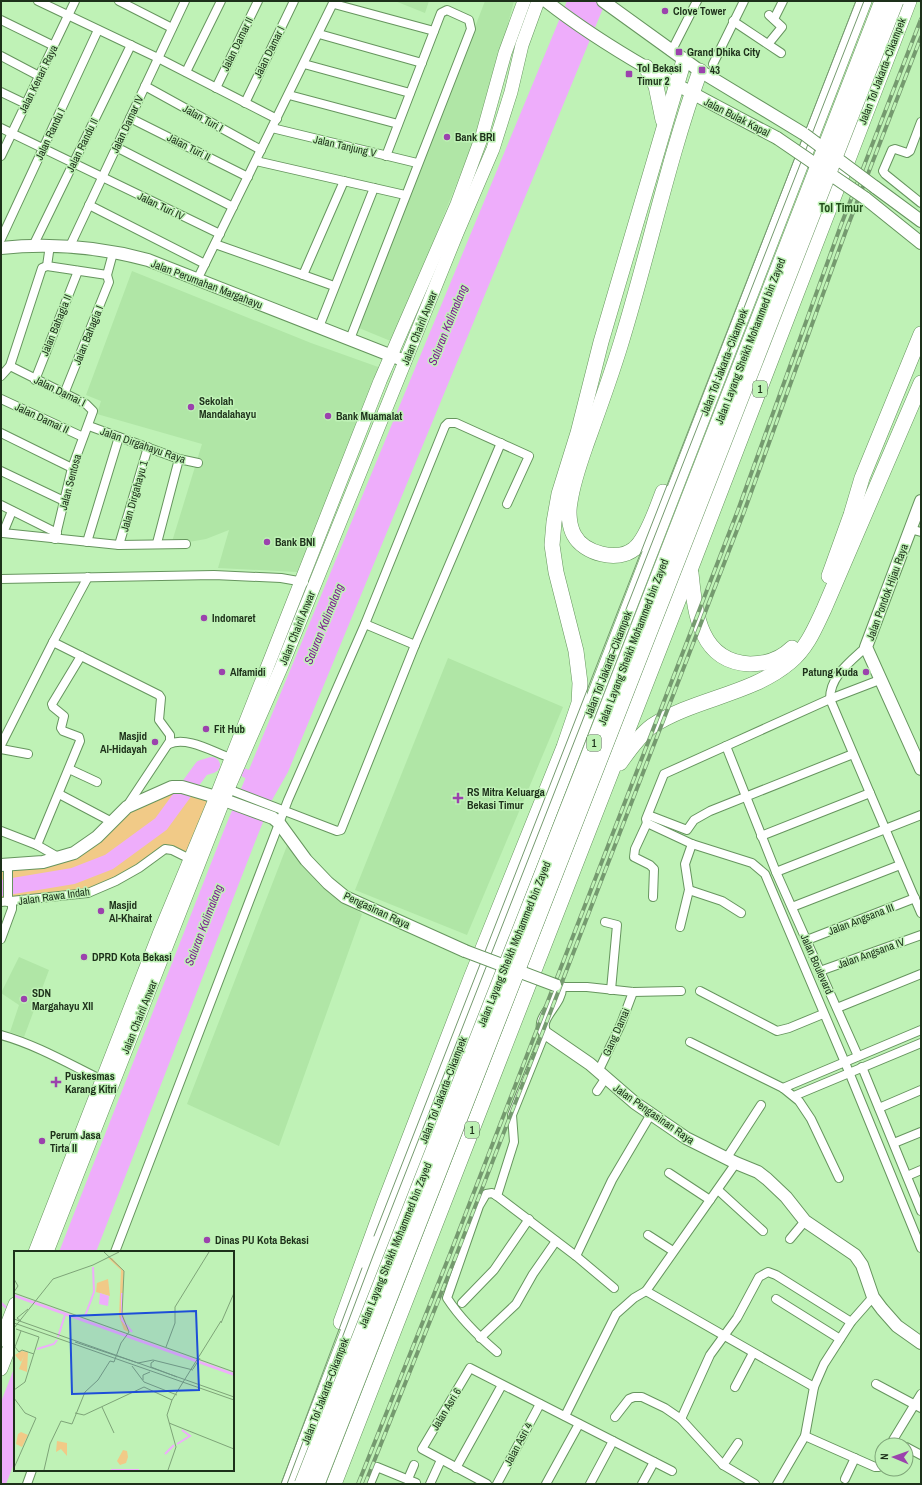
<svg xmlns="http://www.w3.org/2000/svg" width="922" height="1485" viewBox="0 0 922 1485" font-family="'Archivo Narrow',sans-serif">
<rect width="100%" height="100%" fill="#bff2b6"/>
<!-- built -->
<g fill="#b0e6a6">
<path d="M395,1H429L425,13Z"/>
<path d="M485,1H514L484,115L393,342L359,328Z"/>
<path d="M132,271L311,343L381,368L297,572L218,568L229,530L206,539L171,545L202,444L97,414L101,401L86,395Z"/>
<path d="M448,658L563,707L467,935L355,890Z"/>
<path d="M288,843L321,885L362,914L279,1146L187,1104Z"/>
<path d="M19,957L49,970L24,1037L10,1032L19,1005L1,993Z"/>
</g>
<!-- green -->
<path fill="#f1ca87" d="M172,787L216,797L190,859L170,849L104,887L1,902V865L58,857L112,822Z"/>
<!-- water -->
<g fill="#eeadfb">
<path d="M567,1H606L288,772L272,800L257,837L96,1252H59L224,830Z"/>
<path d="M15,1366V1461L6,1484H1V1402Z"/>
</g>
<g fill="none" stroke-linecap="round" stroke-linejoin="round">
<!-- stream -->
<path stroke="#eeadfb" stroke-width="2.5" d="M1,1303L8,1309"/>
<!-- canal -->
<path stroke="#eeadfb" stroke-width="9" d="M245,773L247,774"/>
<!-- river -->
<path stroke="#eeadfb" stroke-width="16" d="M1,888L73,876L109,862L161,824L202,768L212,765"/>
<defs>
<g id="street">
<path d="M38,1L158,58L277,119"/>
<path d="M119,1L172,28"/>
<path d="M334,4L434,31"/>
<path d="M774,19L783,1"/>
<path d="M1,20L54,46"/>
<path d="M733,21L781,53"/>
<path d="M319,34L422,63"/>
<path d="M769,43L782,27L769,15"/>
<path d="M671,52L697,1"/>
<path d="M1,56L39,76"/>
<path d="M304,64L410,93"/>
<path d="M713,64L744,1"/>
<path d="M186,72L221,1"/>
<path d="M145,86L261,150"/>
<path d="M216,88L258,1"/>
<path d="M1,92L26,104"/>
<path d="M289,95L398,124"/>
<path d="M245,103L294,1"/>
<path d="M130,118L248,177"/>
<path d="M921,122L910,151L907,153L895,149L892,150L883,171L885,174L921,203"/>
<path d="M1,128L220,234"/>
<path d="M272,128L417,163"/>
<path d="M116,147L233,207"/>
<path d="M1,156L75,1"/>
<path d="M256,161L405,195"/>
<path d="M89,205L205,264"/>
<path d="M1,239L98,30"/>
<path d="M215,244L303,275L344,181"/>
<path d="M33,246L131,45"/>
<path d="M70,246L185,1"/>
<path d="M47,266L50,245"/>
<path d="M107,275L113,253"/>
<path d="M303,275L334,286"/>
<path d="M197,280L334,1"/>
<path d="M319,327L374,188"/>
<path d="M350,339L471,29L469,20L447,10L441,13L386,156"/>
<path d="M10,366L86,404L93,411L72,468L55,539"/>
<path d="M1,376L10,366L42,268L47,266L107,275"/>
<path d="M35,380L78,271"/>
<path d="M64,394L109,282L107,275"/>
<path d="M1,399L83,437"/>
<path d="M89,426L179,459L198,463"/>
<path d="M1,433L72,468"/>
<path d="M1,471L64,501"/>
<path d="M1,505L57,533"/>
<path d="M12,511L3,533L119,545L186,544"/>
<path d="M910,529L921,532"/>
<path d="M87,542L119,437"/>
<path d="M157,543L179,459"/>
<path d="M119,545L148,447"/>
<path d="M1,579L214,575L281,578L304,582"/>
<path d="M365,624L415,645"/>
<path d="M53,642L88,577"/>
<path d="M866,647C850,662 830,676 830,699L921,913"/>
<path d="M169,744C187,736 213,752 231,758"/>
<path d="M1,745L53,642L159,695L161,698L159,720L170,735V741L127,806"/>
<path d="M726,746L664,774L646,819L647,823L692,844L752,863L765,874L849,1072L921,1248"/>
<path d="M1,749L28,754"/>
<path d="M69,769L97,782"/>
<path d="M225,788L337,831L341,830L415,645L501,443"/>
<path d="M59,794L112,822"/>
<path d="M648,815L687,830L694,820L710,811L853,754"/>
<path d="M647,823L635,849L634,857L650,865L654,869L653,897"/>
<path d="M1,831L37,845L58,857"/>
<path d="M761,836L870,793"/>
<path d="M37,845L80,741L79,737L63,731L61,728L64,716L53,707L52,704L81,656"/>
<path d="M776,872L921,815"/>
<path d="M689,890L722,901L741,913"/>
<path d="M1,902L88,893L116,881L139,868L165,849L172,850L190,859"/>
<path d="M8,902V865"/>
<path d="M792,907L900,865"/>
<path d="M605,922L617,925L611,990"/>
<path d="M680,927L689,890L685,864L692,844"/>
<path d="M1,939L12,909V902"/>
<path d="M807,940L915,898"/>
<path d="M820,971L921,935"/>
<path d="M560,987H587L633,992L681,991"/>
<path d="M700,991L777,1031L789,1028L823,1014"/>
<path d="M837,1008L921,974"/>
<path d="M1,1035C37,1045 69,1064 102,1080"/>
<path d="M690,1042L783,1088L799,1101L811,1119L839,1178"/>
<path d="M858,1056L776,872L726,746L830,699L882,679"/>
<path d="M862,1067L921,1211"/>
<path d="M598,1072L621,1024L633,992"/>
<path d="M783,1088L921,1030"/>
<path d="M597,1091L605,1079"/>
<path d="M794,1096L921,1043"/>
<path d="M879,1108L921,1090"/>
<path d="M894,1143L921,1132"/>
<path d="M726,1159L761,1105"/>
<path d="M669,1173L710,1200"/>
<path d="M907,1176L921,1170"/>
<path d="M718,1190L763,1231"/>
<path d="M497,1196L514,1142L512,1115L545,1033"/>
<path d="M648,1235L673,1251"/>
<path d="M790,1239L805,1221"/>
<path d="M115,1252L288,800L365,624L445,426L448,423H456L529,456L507,504"/>
<path d="M576,1256L612,1180L651,1114"/>
<path d="M646,1291L814,1387"/>
<path d="M776,1299L840,1339"/>
<path d="M462,1303L494,1270L529,1219"/>
<path d="M480,1338L516,1304L533,1274L556,1241"/>
<path d="M497,1352C478,1336 460,1318 447,1298L479,1206L486,1194L492,1193L497,1196L576,1256L614,1288"/>
<path d="M876,1384L921,1408"/>
<path d="M735,1387L753,1353"/>
<path d="M565,1416L616,1314L634,1298L646,1291L736,1163"/>
<path d="M615,1417L629,1399L634,1397H642L665,1408L681,1419L723,1465L755,1484"/>
<path d="M681,1419L710,1355L737,1318L759,1277L768,1272L776,1275L851,1322"/>
<path d="M805,1436L875,1467H879L882,1462"/>
<path d="M893,1440L921,1394"/>
<path d="M906,1447L921,1455"/>
<path d="M723,1465L738,1443"/>
<path d="M456,1468L502,1385"/>
<path d="M408,1479L414,1465"/>
<path d="M845,1479L855,1458"/>
<path d="M27,1484L32,1470"/>
<path d="M370,1484L377,1467L416,1483L415,1484"/>
<path d="M430,1484L441,1460"/>
<path d="M487,1484L422,1449L470,1368L672,1471"/>
<path d="M497,1484L540,1404"/>
<path d="M546,1484L579,1424"/>
<path d="M590,1484L613,1441"/>
<path d="M642,1484L654,1462"/>
<path d="M777,1484L805,1436L814,1387L824,1364L851,1322L873,1297"/>
</g>
<g id="secondary">
<path d="M546,1C615,55 699,97 777,138"/>
<path d="M603,1L700,71L804,134"/>
<path d="M875,187L921,221"/>
<path d="M865,198L921,243"/>
<path d="M1,248C50,243 100,247 148,260L405,361"/>
<path d="M921,501L866,647L921,769"/>
<path d="M1,865L43,862L74,853L97,837L127,807L172,787H182L216,797L273,818L279,823L306,860L328,883L345,897L465,951"/>
<path d="M555,985L560,987C561,1004 535,1018 545,1033L590,1064L635,1103L686,1138L736,1163L758,1172L767,1179L786,1197L805,1221L855,1255L862,1265L873,1297L882,1309L897,1326L921,1343"/>
</g>
<g id="primary">
<path d="M35,1252L159,934L216,797L380,381L457,204L482,136L505,53L524,1"/>
<path d="M47,1252L228,789L281,668L457,233L493,149L511,92L522,45L538,1"/>
<path d="M1,1340L15,1304"/>
<path d="M1,1369L15,1333"/>
</g>
<g id="highway">
<path d="M646,67L656,86L663,120"/>
<path d="M663,492C657,507 647,539 634,549C618,562 584,554 574,535C569,526 568,512 570,502C573,481 580,462 587,442C599,409 611,376 621,343C649,252 668,160 700,71"/>
<path d="M691,573C695,612 699,662 750,664C766,664 781,659 792,648"/>
<path d="M829,576L851,515L862,478L921,334"/>
<path d="M620,763C629,750 640,735 652,726C695,698 751,695 790,662C807,648 815,628 824,609L921,383"/>
<path d="M341,1322L384,1204L471,978L564,747L579,703L580,683L576,651L556,572L552,545L554,522L559,494L578,433L601,342L684,60"/>
<path d="M289,1484L864,1"/>
<path d="M334,1484L690,570L909,1"/>
</g>
</defs>
<!-- street casing -->
<use href="#street" stroke="#66955e" stroke-width="10"/>
<!-- secondary casing -->
<use href="#secondary" stroke="#66955e" stroke-width="14"/>
<!-- primary casing -->
<use href="#primary" stroke="#66955e" stroke-width="14"/>
<!-- highway casing -->
<use href="#highway" stroke="#66955e" stroke-width="16"/>
<!-- street -->
<use href="#street" stroke="#fff" stroke-width="8"/>
<!-- secondary -->
<use href="#secondary" stroke="#fff" stroke-width="12"/>
<!-- primary -->
<use href="#primary" stroke="#fff" stroke-width="13"/>
<!-- highway -->
<use href="#highway" stroke="#fff" stroke-width="15"/>
<!-- tram -->
<g stroke="#759a6f" stroke-width="1">
<path d="M374,1236L856,1"/>
<path d="M281,1484L362,1268"/>
<path d="M287,1484L373,1256L864,1"/>
</g>
<defs>
<g id="rail">
<path d="M358,1484L450,1254L738,510L841,225L921,19"/>
<path d="M365,1484L456,1256L744,512L847,228L921,37"/>
</g>
</defs>
<!-- rail casing -->
<use href="#rail" stroke="#759a6f" stroke-width="4"/>
<!-- rail -->
<use href="#rail" stroke="#bff2b6" stroke-width="2.5" stroke-dasharray="8" stroke-linecap="butt"/>
<defs>
<g id="secondary-bridge">
<path d="M804,134L875,187"/>
<path d="M777,138L865,198"/>
<path d="M465,951L555,985"/>
</g>
<g id="highway-bridge">
<path d="M302,1484L584,767L882,1"/>
<path d="M317,1484L896,1"/>
</g>
</defs>
<!-- secondary-bridge casing -->
<use href="#secondary-bridge" stroke="#66955e" stroke-width="14" stroke-linecap="butt"/>
<!-- highway-bridge casing -->
<use href="#highway-bridge" stroke="#66955e" stroke-width="16" stroke-linecap="butt"/>
<!-- secondary-bridge -->
<use href="#secondary-bridge" stroke="#fff" stroke-width="12"/>
<!-- highway-bridge -->
<use href="#highway-bridge" stroke="#fff" stroke-width="15"/>
</g>
<!-- markers -->
<g fill="#9b42ad" stroke="#bff2b6" stroke-width="1.5">
<circle cx="665" cy="11" r="4"/>
<rect x="675" y="48" width="8" height="8" rx="2"/>
<rect x="698" y="66" width="8" height="8" rx="2"/>
<rect x="625" y="70" width="8" height="8" rx="2"/>
<circle cx="447" cy="137" r="4"/>
<circle cx="191" cy="407" r="4"/>
<circle cx="328" cy="416" r="4"/>
<circle cx="267" cy="542" r="4"/>
<circle cx="204" cy="618" r="4"/>
<circle cx="222" cy="672" r="4"/>
<circle cx="866" cy="672" r="4"/>
<circle cx="206" cy="729" r="4"/>
<circle cx="155" cy="742" r="4"/>
<path d="M456 792h4v4h4v4h-4v4h-4v-4h-4v-4h4z"/>
<circle cx="101" cy="911" r="4"/>
<circle cx="84" cy="957" r="4"/>
<circle cx="24" cy="999" r="4"/>
<path d="M54 1076h4v4h4v4h-4v4h-4v-4h-4v-4h4z"/>
<circle cx="42" cy="1141" r="4"/>
<circle cx="207" cy="1240" r="4"/>
</g>
<g text-anchor="middle" stroke-width="3" stroke-linejoin="round" paint-order="stroke">
<!-- shield labels -->
<g fill="#bff2b6" stroke="#4e6a49" stroke-width="1">
<rect x="753" y="381" width="14" height="16" rx="3"/>
<rect x="587" y="735" width="14" height="16" rx="3"/>
<rect x="465" y="1122" width="14" height="16" rx="3"/>
</g>
<g font-size="10" font-weight="bold" fill="#1d301a">
<text x="760" y="393">1</text>
<text x="594" y="747">1</text>
<text x="472" y="1134">1</text>
</g>
<!-- poi labels -->
<g font-size="11" font-weight="bold" fill="#1d301a" stroke="#bff2b6" text-anchor="start">
<text x="673" y="15">Clove Tower</text>
<text x="687" y="56">Grand Dhika City</text>
<text x="637" y="72">Tol Bekasi<tspan x="637" dy="13">Timur 2</tspan></text>
<text x="710" y="74">43</text>
<text x="455" y="141">Bank BRI</text>
<text x="199" y="405">Sekolah<tspan x="199" dy="13">Mandalahayu</tspan></text>
<text x="336" y="420">Bank Muamalat</text>
<text x="275" y="546">Bank BNI</text>
<text x="212" y="622">Indomaret</text>
<text x="230" y="676">Alfamidi</text>
<text x="858" y="676" text-anchor="end">Patung Kuda</text>
<text x="214" y="733">Fit Hub</text>
<text x="147" y="740" text-anchor="end">Masjid<tspan x="147" dy="13">Al-Hidayah</tspan></text>
<text x="467" y="796">RS Mitra Keluarga<tspan x="467" dy="13">Bekasi Timur</tspan></text>
<text x="109" y="909">Masjid<tspan x="109" dy="13">Al-Khairat</tspan></text>
<text x="92" y="961">DPRD Kota Bekasi</text>
<text x="32" y="997">SDN<tspan x="32" dy="13">Margahayu XII</tspan></text>
<text x="65" y="1080">Puskesmas<tspan x="65" dy="13">Karang Kitri</tspan></text>
<text x="50" y="1139">Perum Jasa<tspan x="50" dy="13">Tirta II</tspan></text>
<text x="215" y="1244">Dinas PU Kota Bekasi</text>
</g>
<!-- street labels -->
<g font-size="11" fill="#1d301a" stroke="#bff2b6">
<text transform="translate(237 44) rotate(-64)" y="4">Jalan Damar II</text>
<text transform="translate(269 52) rotate(-64)" y="4">Jalan Damar I</text>
<text transform="translate(882 71) rotate(-69)" y="4">Jalan Tol Jakarta–Cikampek</text>
<text transform="translate(38 79) rotate(-64)" y="4">Jalan Kenari Raya</text>
<text transform="translate(737 117) rotate(27)" y="4">Jalan Bulak Kapal</text>
<text transform="translate(203 118) rotate(29)" y="4">Jalan Turi I</text>
<text transform="translate(127 124) rotate(-65)" y="4">Jalan Damar IV</text>
<text transform="translate(50 134) rotate(-65)" y="4">Jalan Randu I</text>
<text transform="translate(82 145) rotate(-64)" y="4">Jalan Randu II</text>
<text transform="translate(345 146) rotate(13)" y="4">Jalan Tanjung V</text>
<text transform="translate(189 147) rotate(27)" y="4">Jalan Turi II</text>
<text transform="translate(161 206) rotate(26)" y="4">Jalan Turi IV</text>
<text transform="translate(207 284) rotate(21)" y="4">Jalan Perumahan Margahayu</text>
<text transform="translate(56 325) rotate(-68)" y="4">Jalan Bahagia II</text>
<text transform="translate(419 328) rotate(-68)" y="4">Jalan Chairil Anwar</text>
<text transform="translate(88 335) rotate(-68)" y="4">Jalan Bahagia I</text>
<text transform="translate(750 341) rotate(-69)" y="4">Jalan Layang Sheikh Mohammed bin Zayed</text>
<text transform="translate(724 362) rotate(-69)" y="4">Jalan Tol Jakarta–Cikampek</text>
<text transform="translate(60 391) rotate(26)" y="4">Jalan Damai I</text>
<text transform="translate(42 418) rotate(25)" y="4">Jalan Damai II</text>
<text transform="translate(143 445) rotate(19)" y="4">Jalan Dirgahayu Raya</text>
<text transform="translate(70 482) rotate(-75)" y="4">Jalan Sentosa</text>
<text transform="translate(134 496) rotate(-74)" y="4">Jalan Dirgahayu 1</text>
<text transform="translate(887 592) rotate(-70)" y="4">Jalan Pondok Hijau Raya</text>
<text transform="translate(297 628) rotate(-68)" y="4">Jalan Chairil Anwar</text>
<text transform="translate(633 642) rotate(-69)" y="4">Jalan Layang Sheikh Mohammed bin Zayed</text>
<text transform="translate(608 664) rotate(-69)" y="4">Jalan Tol Jakarta–Cikampek</text>
<text transform="translate(54 896) rotate(-8)" y="4">Jalan Rawa Indah</text>
<text transform="translate(377 910) rotate(25)" y="4">Pengasinan Raya</text>
<text transform="translate(861 919) rotate(-21)" y="4">Jalan Angsana III</text>
<text transform="translate(514 944) rotate(-68)" y="4">Jalan Layang Sheikh Mohammed bin Zayed</text>
<text transform="translate(871 953) rotate(-20)" y="4">Jalan Angsana IV</text>
<text transform="translate(817 964) rotate(66)" y="4">Jalan Boulevard</text>
<text transform="translate(139 1017) rotate(-68)" y="4">Jalan Chairil Anwar</text>
<text transform="translate(616 1032) rotate(-66)" y="4">Gang Damai</text>
<text transform="translate(443 1090) rotate(-69)" y="4">Jalan Tol Jakarta–Cikampek</text>
<text transform="translate(654 1114) rotate(35)" y="4">Jalan Pengasinan Raya</text>
<text transform="translate(395 1245) rotate(-68)" y="4">Jalan Layang Sheikh Mohammed bin Zayed</text>
<text transform="translate(325 1391) rotate(-69)" y="4">Jalan Tol Jakarta–Cikampek</text>
<text transform="translate(446 1409) rotate(-59)" y="4">Jalan Asri 6</text>
<text transform="translate(518 1444) rotate(-62)" y="4">Jalan Asri 4</text>
</g>
<!-- neighbourhood labels -->
<g font-size="12" font-weight="bold" fill="#224d1a" stroke="#bff2b6">
<text x="841" y="212">Tol Timur</text>
</g>
<!-- water labels -->
<g font-size="12" font-style="italic" fill="#7e1a91" stroke="#bff2b6">
<text transform="translate(448 325) rotate(-68)" y="4">Saluran Kalimalang</text>
<text transform="translate(324 624) rotate(-68)" y="4">Saluran Kalimalang</text>
<text transform="translate(204 925) rotate(-69)" y="4">Saluran Kalimalang</text>
</g>
</g>
<!-- overview -->
<g transform="translate(14 1251)">
<rect width="220" height="220" fill="#bff2b6"/>
<path d="M94,7H98L110,20L108,60L115,81L110,79L105,65L107,19ZM94,28L96,45L82,41L83,32ZM7,100L14,101L13,121L5,118L10,105L7,111L1,104ZM7,181L14,184L8,196L2,193L4,183ZM43,190L53,192V205L47,198L42,201ZM109,199L113,200L114,206L112,212L106,214L103,210Z" fill="#f1ca87"/>
<path d="M86,42L95,45L94,55L85,53ZM0,43L220,122V125L0,46Z" fill="#eeadfb"/>
<path fill="none" stroke="#eeadfb" stroke-width="2" d="M108,42V69L118,81M71,65L80,41L79,16M44,86L51,64M23,98L40,93L43,89M163,193L176,185L168,179M151,203L160,194M97,219H125"/>
<path fill="none" stroke="#7ea478" stroke-width="1" d="M0,28L4,35L0,41M0,42L220,121M0,68L220,146M7,70L3,67L14,58M0,72L220,149M207,72L220,42M0,77L39,28L79,14L105,1M7,80L1,96L5,101L8,99L20,103M61,91L124,112L139,109L179,119M152,96L161,72V56L195,1M140,110L137,112V116L163,126M118,115L130,131L163,144M179,118L186,107M129,129V124L136,121M0,139L11,131L25,86L2,78M0,147L11,162L22,167L0,217M88,156L100,182M61,162L70,164L130,136L158,149M155,172L220,198M30,219L36,193L47,170L58,173L71,141L84,129L96,110L100,111L107,92L115,81L108,64L110,20L90,1M154,219L162,196L153,164L158,149L207,70"/>
<path fill="#1d4ed8" fill-opacity="0.15" stroke="#1d4ed8" stroke-width="2" d="M182,60L185,139L58,143L56,65Z"/>
<rect width="220" height="220" fill="none" stroke="#1d301a" stroke-width="2"/>
</g>
<!-- border -->
<rect width="922" height="1485" fill="none" stroke="#1d301a" stroke-width="4"/>
<!-- north arrow -->
<g transform="translate(894 1457) rotate(272)"><circle r="19" fill="#bff2b6" stroke="#7ea478"/>
<path d="M0-3L7 15L0 10L-7 15Z" fill="#9b42ad"/>
<text y="-6" font-size="11" font-weight="bold" text-anchor="middle" fill="#1d301a">N</text>
</g>
</svg>
